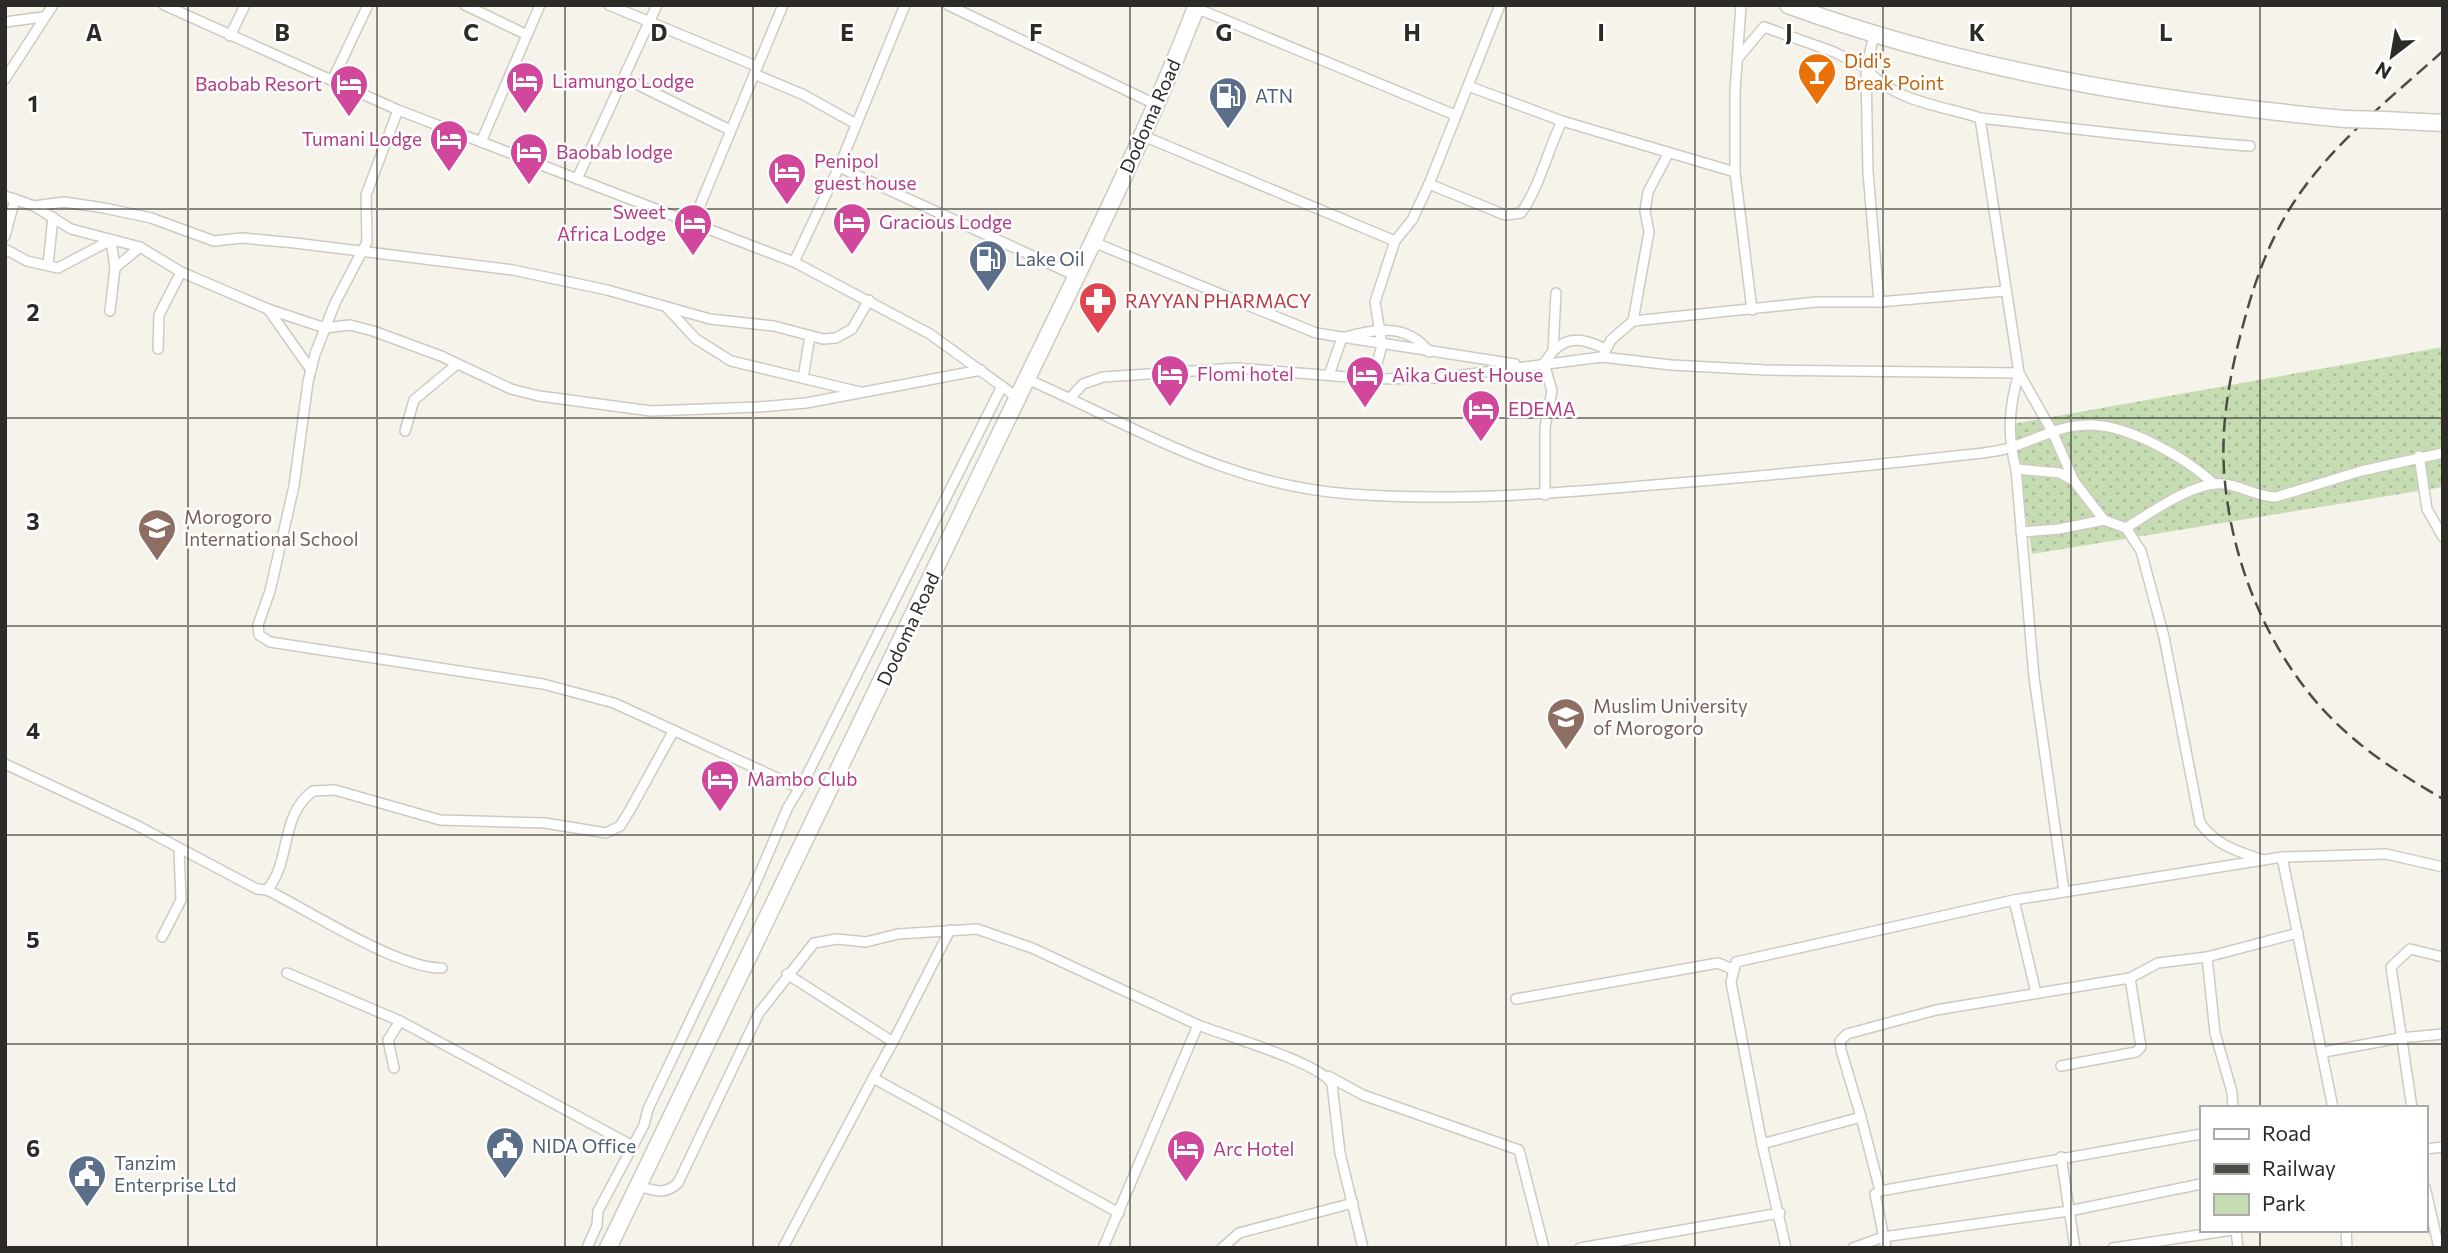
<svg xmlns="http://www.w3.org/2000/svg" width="2448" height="1253" viewBox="0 0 2448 1253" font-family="Commissioner,sans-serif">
<defs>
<pattern id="green-dots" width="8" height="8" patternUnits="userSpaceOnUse" patternTransform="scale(1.75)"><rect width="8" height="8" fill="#c6dcb2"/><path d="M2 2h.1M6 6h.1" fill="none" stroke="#aabd99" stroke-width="1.8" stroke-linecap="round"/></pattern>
</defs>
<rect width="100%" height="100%" fill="#f6f4ea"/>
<!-- green -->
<path fill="url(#green-dots)" d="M2443,347V487L2032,554L2012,424Z"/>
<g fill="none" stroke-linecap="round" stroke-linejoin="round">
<defs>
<g id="street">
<path d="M164,5L398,110L794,262L930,334L1018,398"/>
<path d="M465,5L525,34"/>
<path d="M609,5L756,66"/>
<path d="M948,5L1157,105"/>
<path d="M1741,5L1735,91V172L1752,310"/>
<path d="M1196,8L1455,115"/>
<path d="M5,22L43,17"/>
<path d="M1874,35L1866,68C1891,101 1943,106 1980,118L2019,373C2009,406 2007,435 2016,469L2034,677L2064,891"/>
<path d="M230,36L245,5"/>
<path d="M1738,58L1764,27L1834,52L1866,68L1868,172L1879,302"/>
<path d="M754,74L804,95L856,124"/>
<path d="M624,78L730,130"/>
<path d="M5,79L53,5"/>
<path d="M332,81L368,5"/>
<path d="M1468,86L1562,121L1735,172"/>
<path d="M398,110L366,195L367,242L335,303L315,354L308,382L294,486L270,591L258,625L259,635L270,642L543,684L614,703L799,788"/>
<path d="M1980,118C2070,128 2160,140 2250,146"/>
<path d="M1141,135L1395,241"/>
<path d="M481,142L540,5"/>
<path d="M839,167L1076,276"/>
<path d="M577,179L657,5"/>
<path d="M1429,184L1505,215L1521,213C1540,186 1547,152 1562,121"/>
<path d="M5,196L34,206L71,229L140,247L181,272L268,309L325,328L350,325L373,331L441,356L511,389L539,396L651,411L758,407L806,403L981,370"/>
<path d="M34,206L64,202L104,208L151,218L214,241L242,238L295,243L513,270L607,290L710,319L774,326L823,339L836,338L852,329L869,300"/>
<path d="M693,222L783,5"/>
<path d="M5,236L15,199"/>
<path d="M1093,242L1316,333L1515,364"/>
<path d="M5,249L27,261L58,268L111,240L115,268L110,311"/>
<path d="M794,262L839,167L905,5"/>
<path d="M48,265L53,217"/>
<path d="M115,268L140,247"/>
<path d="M667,308L696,339L731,361L860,392"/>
<path d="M268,309L311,370"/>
<path d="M1633,321L1816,302H1879L2005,291"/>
<path d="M158,349L159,315L181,272"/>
<path d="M1553,351C1570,334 1586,340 1606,349"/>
<path d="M1602,357L1611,340L1633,321L1649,232L1645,211L1648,192L1668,154"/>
<path d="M1329,375L1342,338C1373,329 1407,322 1429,352"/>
<path d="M803,378L810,336"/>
<path d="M1027,379C1138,428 1226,485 1350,494C1456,502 1560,493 1665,484C1762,476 1858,467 1955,456C1973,454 1992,453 2009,448C2038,439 2061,424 2092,425C2130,426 2186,458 2213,483"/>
<path d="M1373,379L1382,345L1375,302L1395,241L1412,220L1429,184L1500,5"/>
<path d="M1070,398L1083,384L1103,377L1236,368L1373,379L1438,378L1602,357L1671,365L1765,370L2019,373L2052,431L2074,481L2104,520"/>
<path d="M405,431L414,400L456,365"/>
<path d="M2419,456L2427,509L2443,537"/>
<path d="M2016,469L2060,473L2074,481"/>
<path d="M1545,495V427L1552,391L1544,363L1553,351L1556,293"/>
<path d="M2126,528L2141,551L2164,637L2200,823C2217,846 2237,851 2263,860"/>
<path d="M2021,532L2059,529L2104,520L2126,528C2150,513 2196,480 2224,484C2242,486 2257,497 2276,497L2361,471L2443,453"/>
<path d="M5,764L136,825L257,889L267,890C292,861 279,816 313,791L335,790L440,820L545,823L606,833L620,826L630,810L674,730"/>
<path d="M2282,857L2333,1108"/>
<path d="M267,890C310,911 398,969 442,968"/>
<path d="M2014,900L2036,993"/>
<path d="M162,937L181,900L179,849"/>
<path d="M2207,957L2215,1033L2232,1092L2233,1108"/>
<path d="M287,973L400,1021L388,1040L394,1068"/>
<path d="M787,974L893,1042L873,1078L1119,1213"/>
<path d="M1516,999L1718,963L1732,969"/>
<path d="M400,1021L633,1146"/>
<path d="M1198,1025C1226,1036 1321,1063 1332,1084L1340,1153L1363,1248"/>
<path d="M893,1042L950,930"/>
<path d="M2324,1052L2400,1038L2443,1034"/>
<path d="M2061,1066L2136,1052L2141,1047L2130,978"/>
<path d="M1328,1076L1363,1095L1519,1150L1544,1248"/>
<path d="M2412,1108L2391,967L2410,949L2443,957"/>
<path d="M1861,1117L1880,1191"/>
<path d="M1762,1144L1861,1117L1841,1050L1840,1041L1847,1034L1936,1010L2130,978L2158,963L2207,957L2298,933"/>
<path d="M2425,1149L2443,1147"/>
<path d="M2061,1157L2075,1248"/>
<path d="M639,1186C654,1191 665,1195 678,1183L759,1013L814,943L837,939L866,942L898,934L977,929L1032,948L1198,1025L1103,1248"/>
<path d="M2425,1187L2439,1248"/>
<path d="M2236,1230L2238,1248"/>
<path d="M2346,1230L2347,1248"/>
<path d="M587,1248L597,1225L598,1211L644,1125L648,1109L753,889L788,807L805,779L1002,386"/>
<path d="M783,1248L873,1078"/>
<path d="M1222,1248L1239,1233L1353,1203"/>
<path d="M1580,1248L1780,1213"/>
<path d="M1786,1248L1762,1144L1731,982L1736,962L2014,900L2282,857L2386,854L2443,867"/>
<path d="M1853,1248L1883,1237L2069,1211L2201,1184"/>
<path d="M1886,1248L1875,1194L1880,1191L2201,1134"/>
<path d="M2113,1248L2232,1230"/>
</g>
<g id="highway">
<path d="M1788,5C1967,71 2156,101 2345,119"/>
<path d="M2384,120L2443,123"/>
<path d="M608,1248C737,985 864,721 989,457C1060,308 1137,160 1197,5"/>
</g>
</defs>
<!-- street casing -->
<use href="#street" stroke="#cdcbc1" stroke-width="12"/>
<!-- highway casing -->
<use href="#highway" stroke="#cdcbc1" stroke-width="19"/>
<!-- street -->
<use href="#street" stroke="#fff" stroke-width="9"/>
<!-- highway -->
<use href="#highway" stroke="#fff" stroke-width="16"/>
<!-- rail -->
<path stroke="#4d4c47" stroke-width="2.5" stroke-dasharray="14 7" stroke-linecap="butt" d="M2443,51C2395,94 2341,137 2303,189C2272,231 2255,279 2242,329C2230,374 2221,423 2224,470C2230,566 2274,669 2347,733C2376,759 2409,779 2443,799"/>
<defs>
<path id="highway-bridge" d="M2345,119L2384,120"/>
</defs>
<!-- highway-bridge casing -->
<use href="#highway-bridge" stroke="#cdcbc1" stroke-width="19" stroke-linecap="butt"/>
<!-- highway-bridge -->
<use href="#highway-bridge" stroke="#fff" stroke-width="16"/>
</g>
<!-- grid -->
<path fill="none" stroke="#2c2b27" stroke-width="2" stroke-opacity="0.55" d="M188,5V1248M377,5V1248M565,5V1248M753,5V1248M942,5V1248M1130,5V1248M1318,5V1248M1506,5V1248M1695,5V1248M1883,5V1248M2071,5V1248M2260,5V1108M5,209H2443M5,418H2443M5,626H2443M5,835H2443M5,1044H2443M2260,1230V1248"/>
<!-- icons -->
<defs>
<symbol id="bar-pin" viewBox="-11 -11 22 30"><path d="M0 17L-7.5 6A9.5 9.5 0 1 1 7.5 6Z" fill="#e8710a" stroke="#fff"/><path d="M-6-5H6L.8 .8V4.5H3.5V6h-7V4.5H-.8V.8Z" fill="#fff"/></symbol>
<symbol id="hotel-pin" viewBox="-11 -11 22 30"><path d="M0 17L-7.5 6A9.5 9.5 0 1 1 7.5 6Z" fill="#d1479c" stroke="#fff"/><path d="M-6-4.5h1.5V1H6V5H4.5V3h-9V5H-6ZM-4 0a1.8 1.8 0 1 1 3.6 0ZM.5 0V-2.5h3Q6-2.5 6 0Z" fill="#fff"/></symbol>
<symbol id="fuel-pin" viewBox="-11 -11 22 30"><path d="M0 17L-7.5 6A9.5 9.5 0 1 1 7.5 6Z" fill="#5c6f8a" stroke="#fff"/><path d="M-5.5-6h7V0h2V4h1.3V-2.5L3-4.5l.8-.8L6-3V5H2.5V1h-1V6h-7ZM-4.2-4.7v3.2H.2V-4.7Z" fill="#fff"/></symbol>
<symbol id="pharmacy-pin" viewBox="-11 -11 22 30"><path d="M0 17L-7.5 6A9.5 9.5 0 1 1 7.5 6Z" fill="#e0444e" stroke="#fff"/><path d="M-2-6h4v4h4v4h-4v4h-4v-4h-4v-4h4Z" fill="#fff"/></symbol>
<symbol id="school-pin" viewBox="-11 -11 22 30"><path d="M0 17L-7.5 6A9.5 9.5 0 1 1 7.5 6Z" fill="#8d6e63" stroke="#fff"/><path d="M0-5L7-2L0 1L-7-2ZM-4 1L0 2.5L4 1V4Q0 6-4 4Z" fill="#fff"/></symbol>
<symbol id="university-pin" viewBox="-11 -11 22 30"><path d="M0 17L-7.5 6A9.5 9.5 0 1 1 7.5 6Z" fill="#8d6e63" stroke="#fff"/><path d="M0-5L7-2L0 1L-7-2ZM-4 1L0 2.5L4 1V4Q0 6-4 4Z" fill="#fff"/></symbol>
<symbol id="civic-pin" viewBox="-11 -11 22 30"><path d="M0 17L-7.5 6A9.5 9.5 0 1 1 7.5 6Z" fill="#5c6f8a" stroke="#fff"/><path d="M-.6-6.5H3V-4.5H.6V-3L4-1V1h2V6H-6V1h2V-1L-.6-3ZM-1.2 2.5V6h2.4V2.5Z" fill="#fff"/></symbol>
</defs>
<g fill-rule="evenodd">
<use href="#bar-pin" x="1795" y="50" width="44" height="60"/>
<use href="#hotel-pin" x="503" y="59" width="44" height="60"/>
<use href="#hotel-pin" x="327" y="62" width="44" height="60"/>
<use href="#fuel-pin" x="1206" y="74" width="44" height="60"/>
<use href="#hotel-pin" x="427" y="117" width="44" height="60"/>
<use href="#hotel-pin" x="507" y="130" width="44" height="60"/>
<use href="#hotel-pin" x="765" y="150" width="44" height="60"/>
<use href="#hotel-pin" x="830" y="200" width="44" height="60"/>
<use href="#hotel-pin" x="671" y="201" width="44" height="60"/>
<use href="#fuel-pin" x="966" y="237" width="44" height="60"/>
<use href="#pharmacy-pin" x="1076" y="279" width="44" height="60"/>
<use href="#hotel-pin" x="1148" y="352" width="44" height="60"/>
<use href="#hotel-pin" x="1343" y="353" width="44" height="60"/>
<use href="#hotel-pin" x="1459" y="387" width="44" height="60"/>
<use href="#school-pin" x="135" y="506" width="44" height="60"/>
<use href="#university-pin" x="1544" y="695" width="44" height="60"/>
<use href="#hotel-pin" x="698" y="757" width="44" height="60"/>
<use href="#civic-pin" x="483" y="1124" width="44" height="60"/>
<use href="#hotel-pin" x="1164" y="1127" width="44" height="60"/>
<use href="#civic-pin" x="65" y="1152" width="44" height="60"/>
</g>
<g text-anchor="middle" stroke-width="5" stroke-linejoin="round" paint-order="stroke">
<!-- food labels -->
<g font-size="19" fill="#c56008" stroke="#fff" text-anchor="start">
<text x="1844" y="68">Didi's<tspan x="1844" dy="22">Break Point</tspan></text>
</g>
<!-- hotel labels -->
<g font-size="19" fill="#b23c85" stroke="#fff" text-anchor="start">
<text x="552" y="88">Liamungo Lodge</text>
<text x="322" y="91" text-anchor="end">Baobab Resort</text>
<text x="422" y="146" text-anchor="end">Tumani Lodge</text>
<text x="556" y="159">Baobab lodge</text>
<text x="814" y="168">Penipol<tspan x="814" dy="22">guest house</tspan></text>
<text x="666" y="219" text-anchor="end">Sweet<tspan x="666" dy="22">Africa Lodge</tspan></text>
<text x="879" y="229">Gracious Lodge</text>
<text x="1197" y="381">Flomi hotel</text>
<text x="1392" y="382">Aika Guest House</text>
<text x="1508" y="416">EDEMA</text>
<text x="747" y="786">Mambo Club</text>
<text x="1213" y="1156">Arc Hotel</text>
</g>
<!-- service labels -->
<g font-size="19" fill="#4e5e75" stroke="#fff" text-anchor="start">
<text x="1255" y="103">ATN</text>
<text x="1015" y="266">Lake Oil</text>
<text x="532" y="1153">NIDA Office</text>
<text x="114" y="1170">Tanzim<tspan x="114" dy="22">Enterprise Ltd</tspan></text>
</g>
<!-- street labels -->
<g font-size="19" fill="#2c2b27" stroke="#fff">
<text transform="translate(1150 116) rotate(-66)" y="7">Dodoma Road</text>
<text transform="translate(908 629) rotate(-65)" y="7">Dodoma Road</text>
</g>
<!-- health labels -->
<g font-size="19" fill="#be3a42" stroke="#fff" text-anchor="start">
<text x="1125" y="308">RAYYAN PHARMACY</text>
</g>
<!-- education labels -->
<g font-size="19" fill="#785e54" stroke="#fff" text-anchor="start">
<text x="184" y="524">Morogoro<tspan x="184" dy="22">International School</tspan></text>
<text x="1593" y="713">Muslim University<tspan x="1593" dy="22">of Morogoro</tspan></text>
</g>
</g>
<g font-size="23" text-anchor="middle" font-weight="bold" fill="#2c2b27" stroke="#fff" stroke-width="5" stroke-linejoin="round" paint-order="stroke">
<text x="94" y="41">A</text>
<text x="282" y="41">B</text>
<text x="471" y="41">C</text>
<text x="659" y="41">D</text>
<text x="847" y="41">E</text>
<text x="1036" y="41">F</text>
<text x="1224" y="41">G</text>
<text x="1412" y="41">H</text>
<text x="1601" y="41">I</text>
<text x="1789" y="41">J</text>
<text x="1977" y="41">K</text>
<text x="2166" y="41">L</text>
<text x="33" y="112">1</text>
<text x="33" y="321">2</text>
<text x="33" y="530">3</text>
<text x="33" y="739">4</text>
<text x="33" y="948">5</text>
<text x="33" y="1157">6</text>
</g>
<!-- border -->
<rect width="2448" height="1253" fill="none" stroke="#2c2b27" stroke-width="14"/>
<!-- legend -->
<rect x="2200" y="1106" width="228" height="126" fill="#ffffff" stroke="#abaaa9" stroke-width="2"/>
<rect x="2214" y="1129" width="35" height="10" fill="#ffffff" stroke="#abaaa9" stroke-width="2"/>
<text x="2262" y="1141" font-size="21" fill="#2c2b27">Road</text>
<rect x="2214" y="1164" width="35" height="10" fill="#4d4c47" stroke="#abaaa9" stroke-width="2"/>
<text x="2262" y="1176" font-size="21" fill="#2c2b27">Railway</text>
<rect x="2214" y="1194" width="35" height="21" fill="#c6dcb2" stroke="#abaaa9" stroke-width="2"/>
<text x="2262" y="1211" font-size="21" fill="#2c2b27">Park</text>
<!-- north arrow -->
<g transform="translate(2392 56) rotate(211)" stroke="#ffffff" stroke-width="5" paint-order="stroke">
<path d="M0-5L12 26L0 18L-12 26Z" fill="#2c2b27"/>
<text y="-10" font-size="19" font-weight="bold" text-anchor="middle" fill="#2c2b27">N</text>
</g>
</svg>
